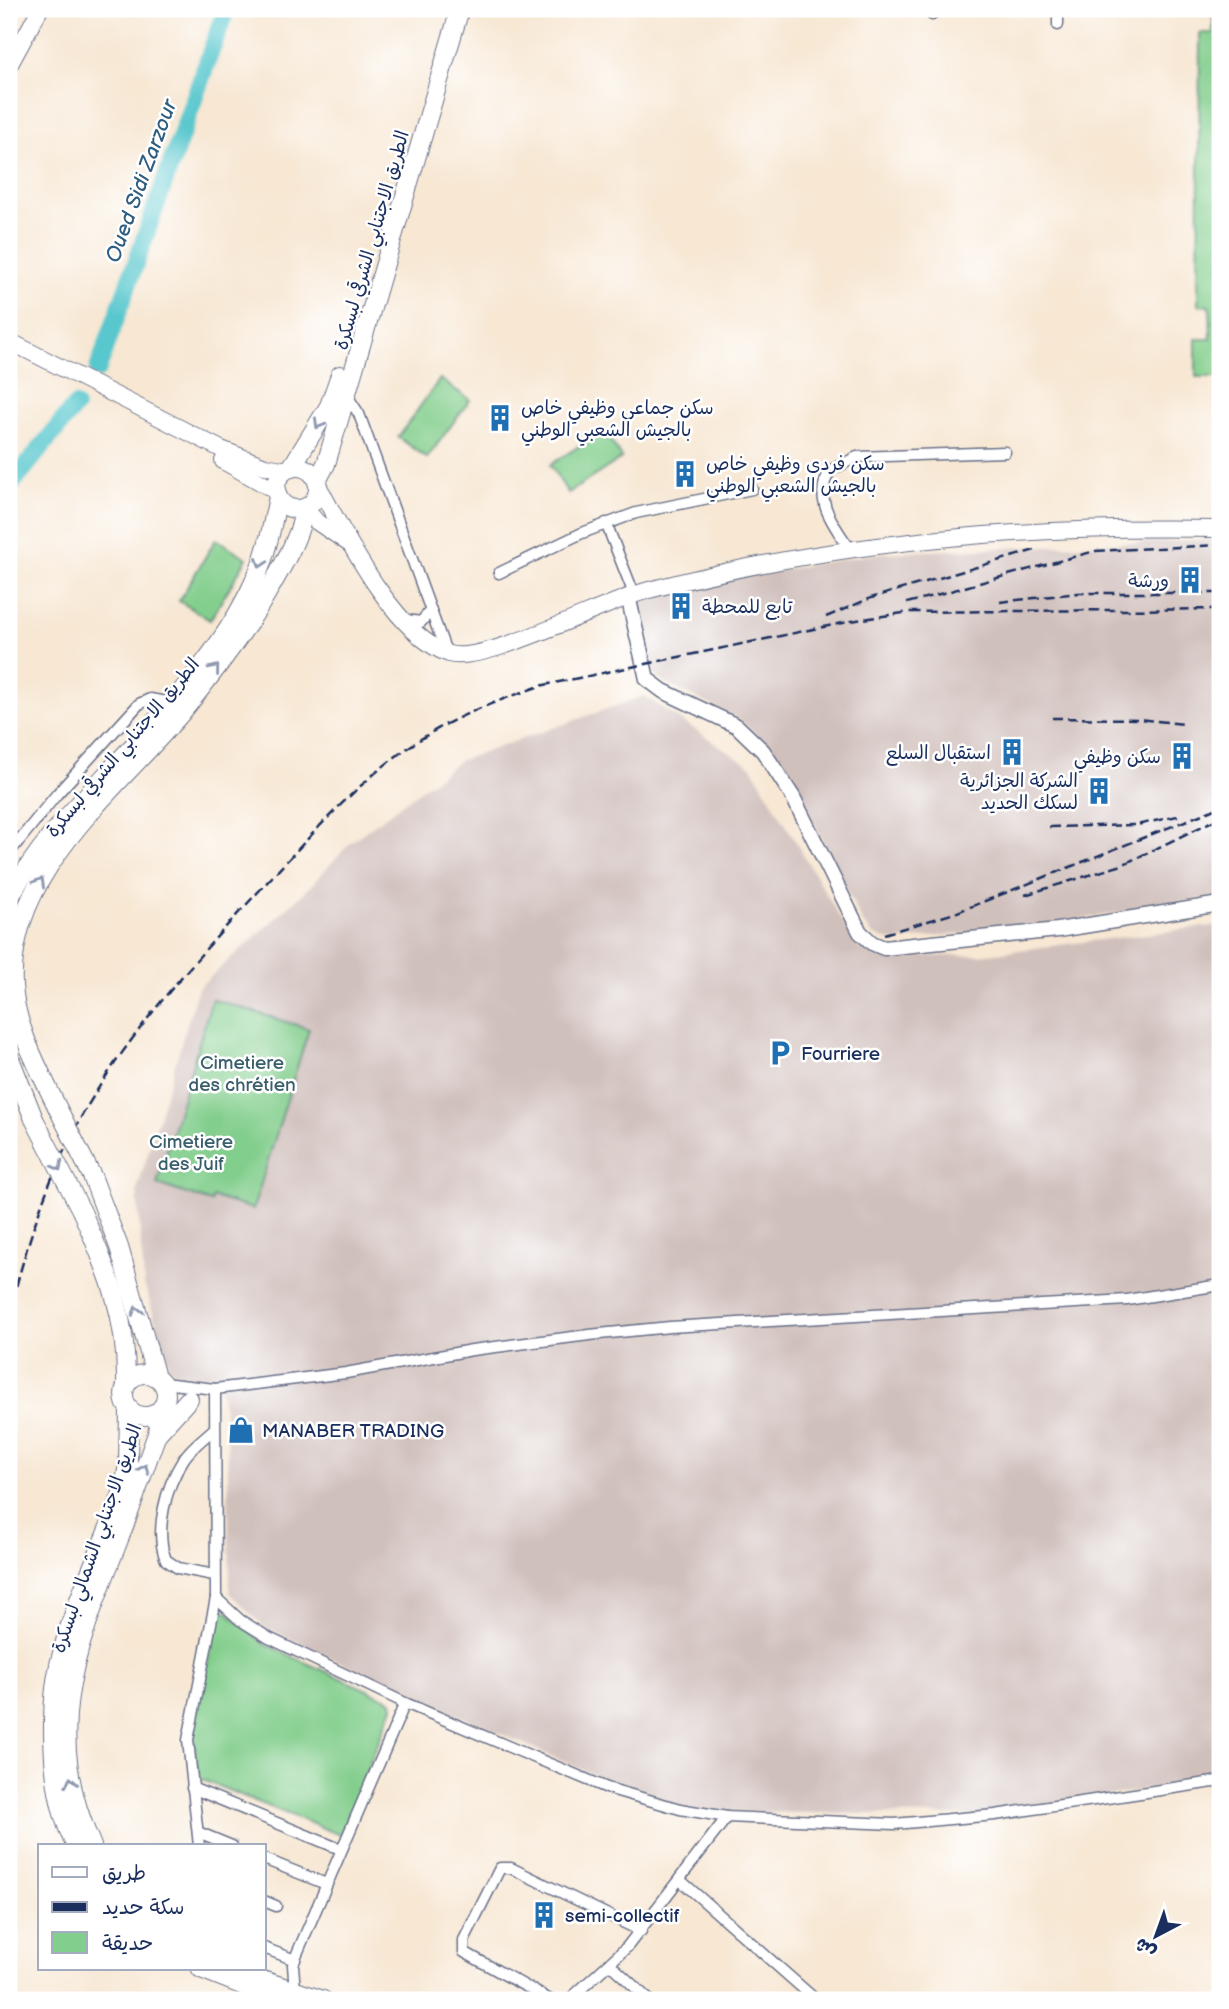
<svg xmlns="http://www.w3.org/2000/svg" width="1229" height="2009" viewBox="0 0 1229 2009" font-family="'Balsamiq Sans','Playpen Sans Arabic',sans-serif">
<rect width="100%" height="100%" fill="#fff"/>
<filter id="ink" filterUnits="userSpaceOnUse"><feTurbulence type="fractalNoise" baseFrequency=".0143" numOctaves="2"/><feDisplacementMap in="SourceGraphic" scale="14" xChannelSelector="R" yChannelSelector="G"/><feConvolveMatrix kernelMatrix="1 2 1 2 8 2 1 2 1" color-interpolation-filters="sRGB"/></filter>
<filter id="wash" filterUnits="userSpaceOnUse"><feTurbulence type="fractalNoise" baseFrequency=".00686" numOctaves="4" result="noise"/><feDisplacementMap in="SourceGraphic" scale="28" xChannelSelector="R" yChannelSelector="G"/><feGaussianBlur stdDeviation="1.57" result="paint"/><feColorMatrix in="noise" values="0 0 0 0 0 0 0 0 0 0 0 0 0 0 0 0 0 1.4 0 .05"/><feComposite in="paint" operator="in"/></filter>
<g filter="url(#wash)">
<rect width="100%" height="100%" fill="#f7e7d3"/>
<!-- industrial -->
<g fill="#d0c0bc">
<path d="M1220,539V896L1057,923L894,941L874,936L862,921L795,785L767,744L739,719L663,682L651,672L635,601L742,577L880,553Z"/>
<path d="M644,696L752,767L857,947L895,957L979,955L1220,925V1778L979,1816L695,1811L628,1790L388,1684L264,1627L230,1593L227,1428L219,1375L184,1378L170,1370L144,1283L137,1190L198,988L305,892L351,842L459,761Z"/>
</g>
<!-- green -->
<g fill="#82ce8c" stroke="#4e7e75" stroke-width="2">
<path d="M1072,9H1220V377H1196V339H1211L1210,306L1198,305L1200,33H1213V14Z"/>
<path d="M440,379L470,400L427,458L398,437Z"/>
<path d="M604,430L622,458L568,493L550,465Z"/>
<path d="M216,539L247,558L210,620L179,601Z"/>
<path d="M212,999L309,1029L253,1209L213,1197L211,1202L157,1184Z"/>
<path d="M224,1609L264,1644L392,1701L393,1707L340,1835L198,1778L193,1730L219,1614Z"/>
</g>
<g fill="none" stroke-linecap="round" stroke-linejoin="round">
<!-- river -->
<g stroke="#59c7ce" stroke-width="18">
<path d="M98,369L226,9"/>
<path d="M9,487L75,406"/>
</g>
</g>
</g>
<g filter="url(#ink)">
<g fill="none" stroke-linecap="round" stroke-linejoin="round">
<defs>
<g id="minor">
<path d="M932,9V15"/>
<path d="M1058,9V25"/>
<path d="M346,394L359,414L446,652"/>
<path d="M606,523L634,594"/>
<path d="M850,549C834,525 811,498 831,470L857,457L1005,452"/>
<path d="M499,573L582,533L636,513L752,489"/>
<path d="M406,620L421,622L431,610"/>
<path d="M9,853L57,794L139,704L150,699L171,703"/>
<path d="M163,1383L215,1389L346,1373L472,1350L589,1335L670,1327L1127,1300L1220,1285"/>
<path d="M214,1429C203,1439 190,1448 183,1460C166,1487 154,1530 166,1560L178,1568L214,1575"/>
<path d="M216,1598L240,1620L269,1638L405,1703L607,1788L680,1809L727,1817L894,1824L995,1815L1220,1781"/>
<path d="M192,1788L340,1849"/>
<path d="M198,1832L232,1846"/>
<path d="M199,1846L188,1740L216,1598L215,1389"/>
<path d="M264,1859L326,1884"/>
<path d="M680,1880L816,2000"/>
<path d="M264,1901L276,1906"/>
<path d="M264,1948L295,1960"/>
<path d="M611,1965L649,2000"/>
<path d="M295,1991L293,1965L296,1956L405,1703"/>
<path d="M550,2000L464,1952V1940L500,1868H511L641,1931"/>
<path d="M569,2000L627,1947L727,1817"/>
</g>
<path id="tertiary" d="M628,596L647,679L663,691L737,726L763,751L793,797L860,932L872,943L884,948L1058,930L1220,904"/>
<g id="secondary">
<path d="M9,66L40,9"/>
<path d="M9,341L221,449L265,466L288,470"/>
<path d="M223,461L276,491"/>
<path d="M318,485C344,533 394,635 449,654C484,665 606,601 649,590C835,541 1028,525 1220,529"/>
<path d="M305,508L317,522L348,543"/>
</g>
<g id="trunk">
<circle cx="297" cy="488" r="21"/>
<path d="M291,468L329,406L340,375"/>
<path d="M317,481L326,464L460,9"/>
<path d="M9,899C43,834 95,789 143,735C184,690 228,639 253,584C266,557 272,527 278,497"/>
<path d="M9,1056L34,1119"/>
<path d="M58,1109C40,1071 15,1027 13,985C7,872 117,790 182,712C211,676 239,640 263,600C275,579 304,533 303,509"/>
<path d="M92,1176L119,1247L156,1377"/>
<path d="M82,1212C109,1273 127,1316 126,1383"/>
<circle cx="145" cy="1395" r="21"/>
<path d="M157,1434L189,1399"/>
<path d="M76,1846C62,1820 56,1788 54,1759C52,1723 52,1688 62,1653C76,1596 105,1543 124,1488L128,1464L129,1409"/>
<path d="M92,1846C38,1724 79,1644 123,1529C135,1498 145,1466 157,1434L161,1408"/>
<path d="M201,1969L279,2000"/>
<path d="M229,1969L323,2000"/>
</g>
</defs>
<!-- minor casing -->
<use href="#minor" stroke="#686f87" stroke-width="13"/>
<!-- tertiary casing -->
<use href="#tertiary" stroke="#686f87" stroke-width="17"/>
<!-- secondary casing -->
<use href="#secondary" stroke="#686f87" stroke-width="18"/>
<!-- trunk casing -->
<use href="#trunk" stroke="#686f87" stroke-width="20"/>
<!-- minor -->
<use href="#minor" stroke="#fff" stroke-width="10"/>
<!-- tertiary -->
<use href="#tertiary" stroke="#fff" stroke-width="14"/>
<!-- secondary -->
<use href="#secondary" stroke="#fff" stroke-width="16"/>
<!-- trunk -->
<use href="#trunk" stroke="#fff" stroke-width="18"/>
<!-- rail -->
<g stroke="#1b2f5e" stroke-width="2.5" stroke-dasharray="10 5" stroke-linecap="butt">
<path d="M1000,602L1078,593H1220"/>
<path d="M907,603L1095,551L1220,545"/>
<path d="M826,617L871,598L1035,550"/>
<path d="M1052,718L1139,719L1184,724"/>
<path d="M1049,827L1137,825L1182,815"/>
<path d="M1025,895L1122,865L1219,818"/>
<path d="M884,934L955,913L1220,807"/>
<path d="M9,1315C26,1245 48,1175 84,1112C134,1025 204,950 272,877C319,827 365,774 424,737C460,714 500,700 540,686L857,620L910,612L1220,609"/>
</g>
<defs>
<g id="trunk-bridge">
<path d="M58,1109L92,1176"/>
<path d="M34,1119L82,1212"/>
</g>
</defs>
<!-- trunk-bridge casing -->
<use href="#trunk-bridge" stroke="#686f87" stroke-width="20" stroke-linecap="butt"/>
<!-- trunk-bridge -->
<use href="#trunk-bridge" stroke="#fff" stroke-width="18"/>
</g>
<!-- one-way arrows -->
<defs><path id="oneway-chevron" d="M-2-3.5L2.5 0L-2 3.5" fill="none" stroke-width="1.6" stroke-linecap="round" stroke-linejoin="round" transform="scale(1.75)"/></defs>
<g stroke="#8d97ae">
<use href="#oneway-chevron" transform="translate(319 424) rotate(120)"/>
<use href="#oneway-chevron" transform="translate(261 563) rotate(109)"/>
<use href="#oneway-chevron" transform="translate(215 669) rotate(-51)"/>
<use href="#oneway-chevron" transform="translate(40 882) rotate(-60)"/>
<use href="#oneway-chevron" transform="translate(58 1166) rotate(63)"/>
<use href="#oneway-chevron" transform="translate(137 1311) rotate(-106)"/>
<use href="#oneway-chevron" transform="translate(144 1469) rotate(-69)"/>
<use href="#oneway-chevron" transform="translate(71 1782) rotate(-100)"/>
</g>
</g>
<!-- icons -->
<defs>
<symbol id="building-bare" viewBox="-9 -9 18 18"><path d="M-4-6H4V6H1V3H-1V6H-4ZM-2.5-4.3h1.7v1.8h-1.7ZM.8-4.3h1.7v1.8H.8ZM-2.5-1h1.7V.8h-1.7ZM.8-1h1.7V.8H.8Z" fill="#1f6fb2" stroke="#fff" stroke-width="2.5" paint-order="stroke"/></symbol>
<symbol id="parking-bare" viewBox="-9 -9 18 18"><path d="M-3.5-5.5H1a3.5 3.5 0 0 1 0 7H-1V5.5H-3.5ZM-1-3.4V-.6H.8a1.4 1.4 0 0 0 0-2.8Z" fill="#1f6fb2" stroke="#fff" stroke-width="2.5" paint-order="stroke"/></symbol>
<symbol id="shop-bare" viewBox="-9 -9 18 18"><path d="M-5-2.5h2.3a2.7 3.5 0 0 1 5.4 0H5L5.5 6h-11ZM-1.5-2.5h3a1.5 2.3 0 0 0-3 0Z" fill="#1f6fb2" stroke="#fff" stroke-width="2.5" paint-order="stroke"/></symbol>
</defs>
<g fill-rule="evenodd">
<use href="#building-bare" x="481" y="399" width="38" height="38"/>
<use href="#building-bare" x="666" y="455" width="38" height="38"/>
<use href="#building-bare" x="1171" y="561" width="38" height="38"/>
<use href="#building-bare" x="662" y="587" width="38" height="38"/>
<use href="#building-bare" x="993" y="733" width="38" height="38"/>
<use href="#building-bare" x="1163" y="737" width="38" height="38"/>
<use href="#building-bare" x="1080" y="772" width="38" height="38"/>
<use href="#parking-bare" x="761" y="1034" width="38" height="38"/>
<use href="#shop-bare" x="222" y="1411" width="38" height="38"/>
<use href="#building-bare" x="525" y="1896" width="38" height="38"/>
</g>
<g text-anchor="middle" stroke-width="5" stroke-linejoin="round" paint-order="stroke">
<!-- street labels -->
<g font-size="19" fill="#1b2f5e" stroke="#fff">
<text transform="translate(371 240) rotate(-74)" y="7">الطريق الاجتنابي الشرقي لبسكرة</text>
<text transform="translate(122 747) rotate(-50)" y="7">الطريق الاجتنابي الشرقي لبسكرة</text>
<text transform="translate(96 1538) rotate(-71)" y="7">الطريق الاجتنابي الشمالي لبسكرة</text>
</g>
<!-- poi labels -->
<g font-size="19" fill="#1b2f5e" stroke="#fff" text-anchor="start">
<text x="521" y="414">سكن جماعي وظيفي خاص<tspan x="521" dy="22">بالجيش الشعبي الوطني</tspan></text>
<text x="706" y="470">سكن فردي وظيفي خاص<tspan x="706" dy="22">بالجيش الشعبي الوطني</tspan></text>
<text x="1169" y="587" text-anchor="end">ورشة</text>
<text x="702" y="613">تابع للمحطة</text>
<text x="991" y="759" text-anchor="end">استقبال السلع</text>
<text x="1161" y="763" text-anchor="end">سكن وظيفي</text>
<text x="1078" y="787" text-anchor="end">الشركة الجزائرية<tspan x="1078" dy="22">لسكك الحديد</tspan></text>
<text x="801" y="1060">Fourriere</text>
<text x="262" y="1437">MANABER TRADING</text>
<text x="565" y="1922">semi-collectif</text>
</g>
<!-- park labels -->
<g font-size="19" fill="#3a5f6c" stroke="#fff">
<text x="242" y="1069">Cimetiere<tspan x="242" dy="22">des chrétien</tspan></text>
<text x="191" y="1148">Cimetiere<tspan x="191" dy="22">des Juif</tspan></text>
</g>
<!-- water labels -->
<g font-size="21" font-style="italic" fill="#2e5d80" stroke="#fff">
<text transform="translate(141 181) rotate(-70)" y="7">Oued Sidi Zarzour</text>
</g>
</g>
<!-- margin -->
<rect width="1229" height="2009" fill="none" stroke="#fff" stroke-width="35"/>
<!-- legend -->
<rect x="38" y="1844" width="228" height="126" fill="#ffffff" stroke="#a4acbf" stroke-width="2"/>
<rect x="52" y="1867" width="35" height="10" fill="#ffffff" stroke="#a4acbf" stroke-width="2"/>
<text x="102" y="1880" font-size="21" fill="#1b2f5e">طريق</text>
<rect x="52" y="1902" width="35" height="10" fill="#1b2f5e" stroke="#a4acbf" stroke-width="2"/>
<text x="102" y="1914" font-size="21" fill="#1b2f5e">سكة حديد</text>
<rect x="52" y="1932" width="35" height="21" fill="#82ce8c" stroke="#a4acbf" stroke-width="2"/>
<text x="102" y="1950" font-size="21" fill="#1b2f5e">حديقة</text>
<!-- north arrow -->
<g transform="translate(1156 1936) rotate(221)" stroke="#ffffff" stroke-width="5" paint-order="stroke">
<path d="M0-5L12 26L0 18L-12 26Z" fill="#1b2f5e"/>
<text y="-10" font-size="19" font-weight="bold" text-anchor="middle" fill="#1b2f5e">ش</text>
</g>
</svg>
